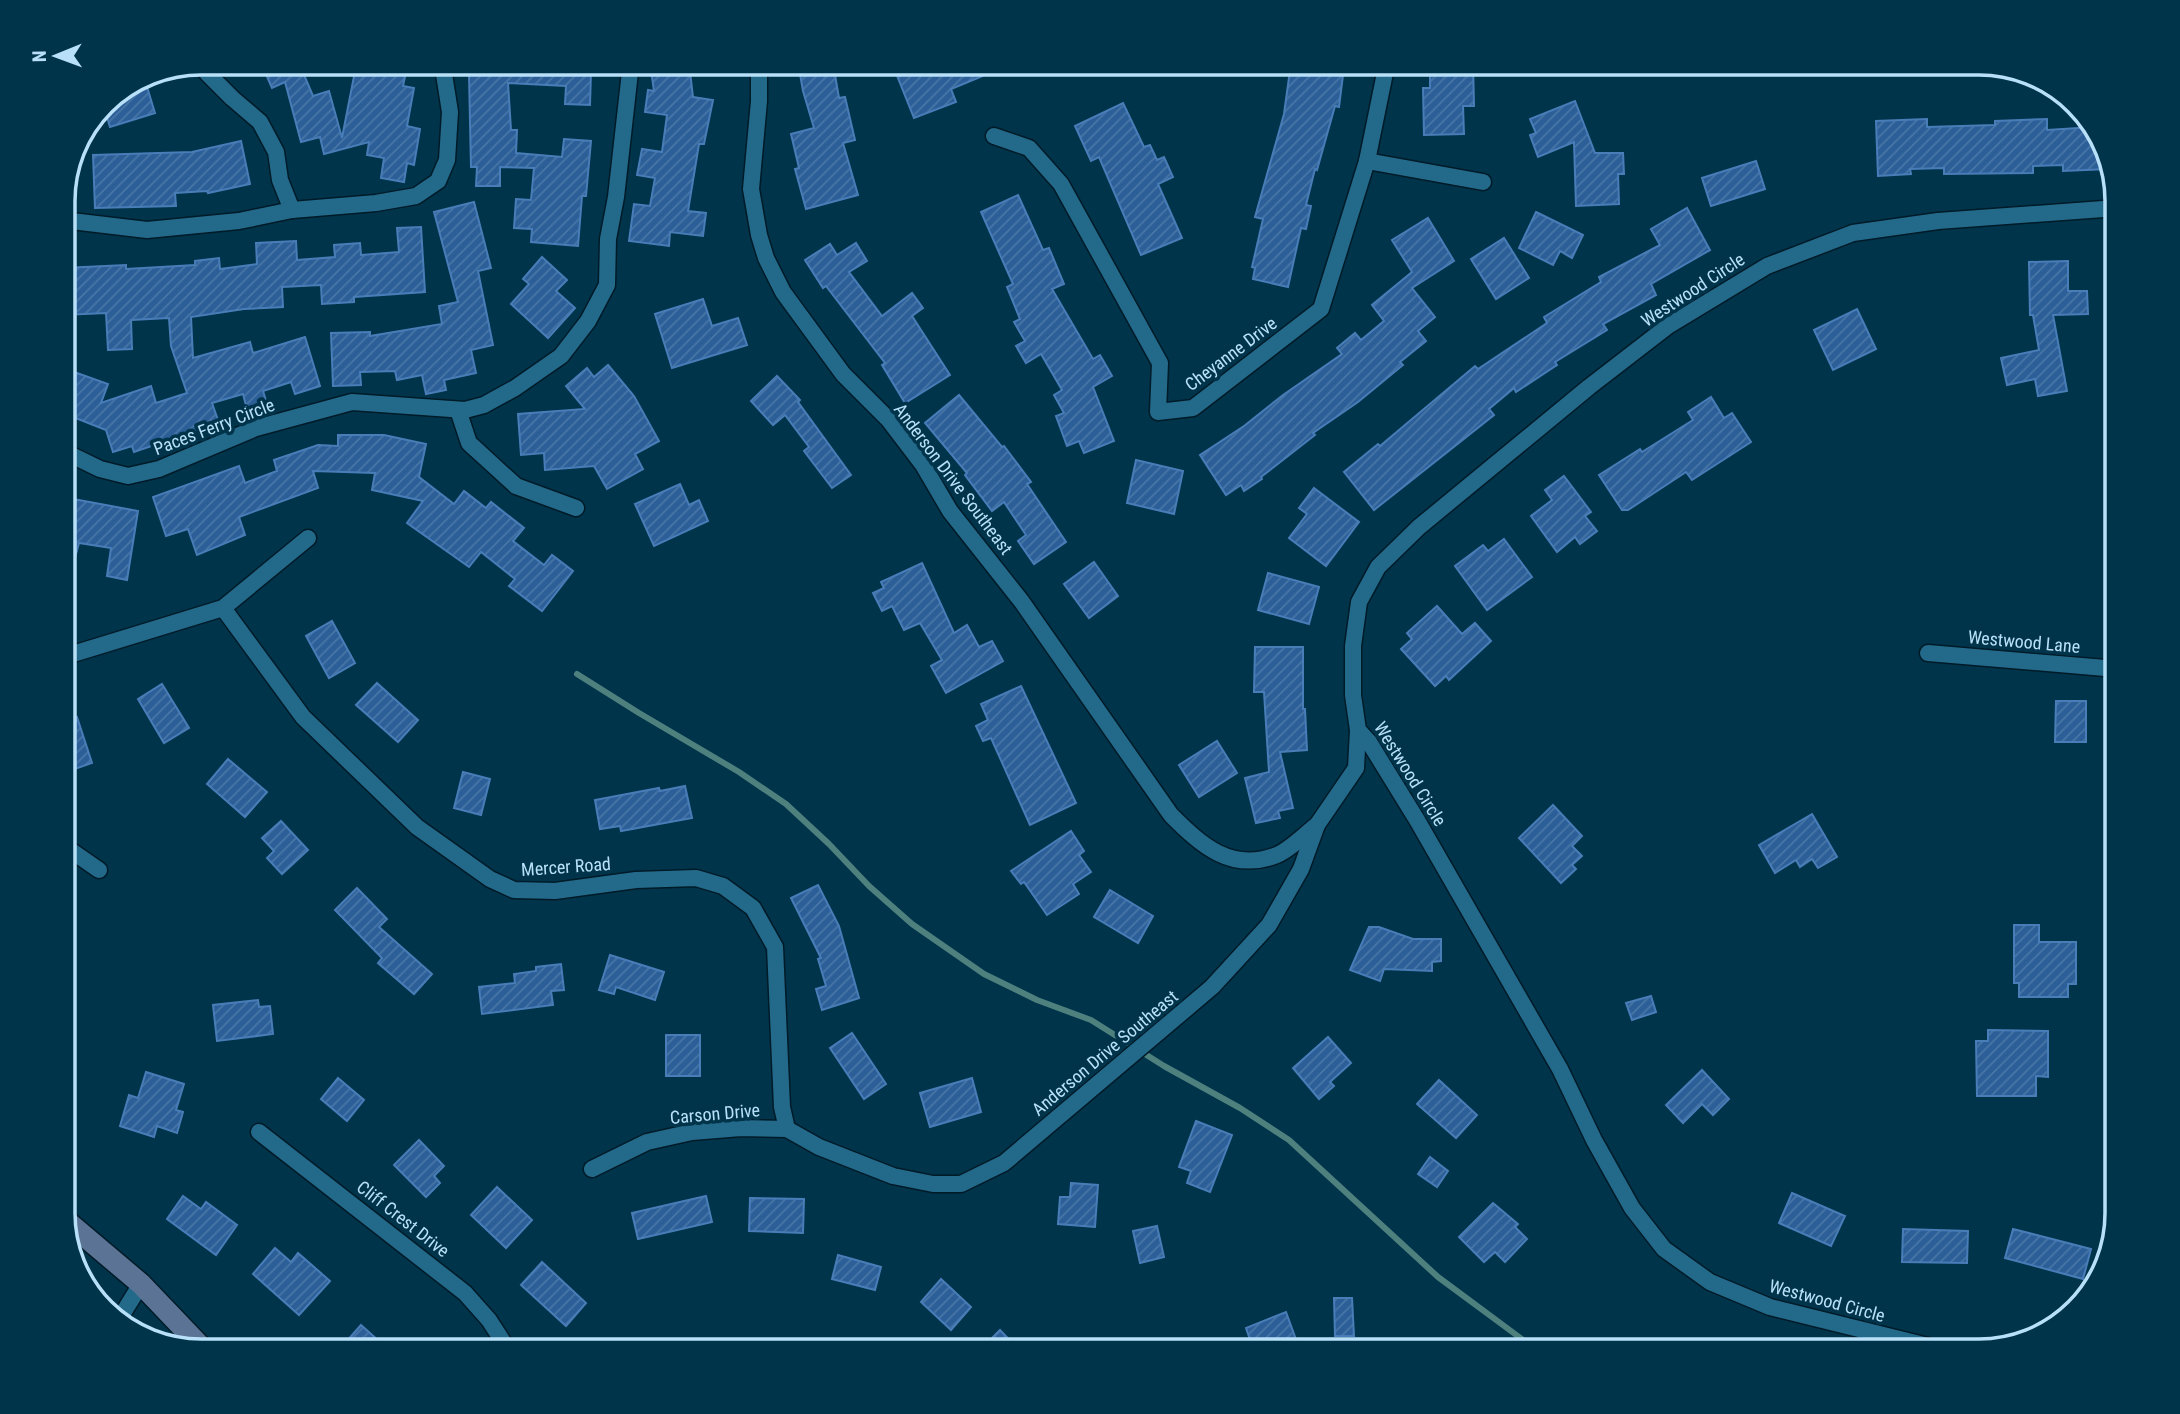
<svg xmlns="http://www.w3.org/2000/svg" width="2180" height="1414" viewBox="0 0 2180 1414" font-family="'Roboto Condensed',sans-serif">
<defs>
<pattern id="building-hatch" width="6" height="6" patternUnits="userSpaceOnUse" patternTransform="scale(1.75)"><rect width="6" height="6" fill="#2c5f98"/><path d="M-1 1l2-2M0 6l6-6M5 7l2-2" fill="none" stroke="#4876a7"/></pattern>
</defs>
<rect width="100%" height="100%" fill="#00344b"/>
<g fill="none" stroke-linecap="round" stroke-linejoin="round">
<!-- stream -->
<path stroke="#4e817e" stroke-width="6" d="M577,674L639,713L739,772L786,804L829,844L869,886L912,924L984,974L1037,1000L1091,1020L1164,1066L1240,1108L1289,1140L1438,1277L1538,1351"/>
</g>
<!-- building -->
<g fill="url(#building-hatch)" stroke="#497db8" stroke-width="2">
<path d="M261,63H299L313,96L329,91L342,138L356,66L382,71L383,63L407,67L403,86L414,88L407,126L420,129L414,165L407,163L404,182L381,178L384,158L367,155L369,142L324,154L320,137L301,142L285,82L272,88Z"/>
<path d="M489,63H578L577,72H591L590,105L565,104L566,86L508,83L511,130H517L516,153L562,157L564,139L591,141L586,196H582L578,246L531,242L532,229L514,228L516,199L531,200L534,168L500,167V186H476L477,167H471L469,75L490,74Z"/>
<path d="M650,63H689L693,97L713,100L704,144H699L688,211L706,213L703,236L670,232L669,246L629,241L634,204L650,206L655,178L637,175L642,149L662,152L667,115L645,112L648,90L654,91Z"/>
<path d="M798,63H833L839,98L845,97L855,140L843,143L858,195L806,209L795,169L799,168L791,134L814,128L803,91Z"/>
<path d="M921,63H1014L951,89L956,102L914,118L896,73Z"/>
<path d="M1291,63H1313L1344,67L1339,107L1335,106L1317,170L1315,169L1306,205L1311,206L1306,229L1301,228L1288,287L1253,279L1255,268L1252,267L1263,219L1255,217L1284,114Z"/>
<path d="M1430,63H1473L1474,106H1463L1464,134L1424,135L1423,88H1430Z"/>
<path d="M144,77L155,113L110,127L103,104Z"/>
<path d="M1575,101L1595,153H1623L1624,174H1618L1619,204L1576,206L1574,142L1538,157L1530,135L1536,133L1530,119Z"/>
<path d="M1123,103L1144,147L1150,145L1157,160L1164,157L1173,177L1158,184L1182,238L1141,255L1099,157L1091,161L1075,126Z"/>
<path d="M1927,119V127L1995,125V121L2047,119V130L2094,127L2099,133L2108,169L2063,171V165L2033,166V173L1944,174V168L1910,169L1911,174L1878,176L1876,121Z"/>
<path d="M241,141L250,184L208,193L207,191L175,193L176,206L95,208L93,155L192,152Z"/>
<path d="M1756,161L1765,189L1711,206L1702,178Z"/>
<path d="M1018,195L1043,250L1049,248L1064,284L1052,289L1093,359L1100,355L1112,376L1093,387L1114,441L1084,453L1079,441L1067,446L1056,416L1064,413L1054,395L1062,390L1041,354L1026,363L1016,346L1025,341L1014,322L1020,319L1007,287L1013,284L981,212Z"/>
<path d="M474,202L491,268L478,271L493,345L471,350L476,373L444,380L446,390L426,394L422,375L397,380L395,371L360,372L361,385L333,386L331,333L370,332V336L442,324L439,306L458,302L434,212Z"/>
<path d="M1687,208L1710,250L1651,284L1656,295L1603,324L1607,330L1555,362L1557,365L1516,392L1514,388L1489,409L1494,415L1374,510L1344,472L1378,444L1380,446L1475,366L1478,369L1547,323L1544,317L1601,282L1599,277L1660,245L1651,229Z"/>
<path d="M1536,212L1583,235L1572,258L1560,251L1553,265L1519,248Z"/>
<path d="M1428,218L1454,261L1412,288L1435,317L1418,331L1426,341L1400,362L1403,365L1358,402L1313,433L1315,435L1261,477L1262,479L1244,491L1241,485L1226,495L1200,455L1244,426L1283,395L1342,354L1337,348L1355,333L1361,340L1384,321L1372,305L1412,272L1392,240Z"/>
<path d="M421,227L425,292L354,297V302L322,304L321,285L282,287L283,307L244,309L191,317L193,358L250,342L253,353L305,337L320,386L295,394L291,382L263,391L268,407L248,413L243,394L212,403L219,423L134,452L132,446L113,452L106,430L63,413V368L108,384L101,403L151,386L156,403L187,393L171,346L169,318L131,320L132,349L108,350L106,313L63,315V268L126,265V269L195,265V261L219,258L220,269L257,264L256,243L296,241L297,260L335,257L334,245L360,243L361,255L399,252L397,228Z"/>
<path d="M1504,238L1529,278L1496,299L1471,259Z"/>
<path d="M856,243L867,261L849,272L882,316L912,293L923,308L912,316L950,375L905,403L882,365L885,363L826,286L823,288L805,260L830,244L837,255Z"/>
<path d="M542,257L567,280L556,291L575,308L548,338L511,304L529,284L523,279Z"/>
<path d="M2068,261V291H2087L2088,314L2053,315L2067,391L2038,396L2035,379L2007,385L2001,358L2039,350L2033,315H2030L2029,262Z"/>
<path d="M703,299L712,326L738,318L747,345L672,368L655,314Z"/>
<path d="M1857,309L1876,349L1833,370L1814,330Z"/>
<path d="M608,365L634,396L659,441L635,454L643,469L607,489L594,466L545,470L544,453L521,455L518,414L585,409L566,386L587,368L594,377Z"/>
<path d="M777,376L800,400L798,402L851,475L832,488L804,451L809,447L785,415L773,425L751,401Z"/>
<path d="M959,395L1002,447L1004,446L1031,482L1027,484L1066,542L1034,564L1018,541L1026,535L1004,502L992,511L965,475L967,473L925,423Z"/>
<path d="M1711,397L1724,418L1732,413L1751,442L1692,480L1686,472L1628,510H1622L1599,475L1640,449L1642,452L1693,420L1688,412Z"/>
<path d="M338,435H384L426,444L419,477L454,504L464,491L486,508L491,502L524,528L513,541L544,565L552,555L573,571L542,611L509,586L515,579L481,552L469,567L407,523L423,501L372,490L375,473L313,471L318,488L239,517L245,535L197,555L188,529L166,536L153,497L239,466L245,483L277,471L274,460L318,445L338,446Z"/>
<path d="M1136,460L1183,471L1174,514L1127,503Z"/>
<path d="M1564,476L1591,512L1585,516L1597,531L1580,544L1575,537L1557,552L1531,516L1552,500L1545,490Z"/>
<path d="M680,484L689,505L699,500L708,521L654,546L635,504Z"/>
<path d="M1314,488L1359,522L1326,566L1289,538L1307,514L1299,508Z"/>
<path d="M68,498L138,511L127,580L107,576L111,548L79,543L68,584H63V517Z"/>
<path d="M1504,539L1532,577L1487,610L1455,566L1483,545L1488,551Z"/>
<path d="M1094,562L1118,596L1089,618L1064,584Z"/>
<path d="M922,563L954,633L967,625L979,647L992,641L1003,661L946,693L931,666L942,660L920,623L904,630L892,606L882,611L873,593L884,588L881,582Z"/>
<path d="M1268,573L1319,587L1309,624L1258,610Z"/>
<path d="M1437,606L1462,634L1475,623L1491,641L1449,680L1446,676L1435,686L1401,649L1412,639L1407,633Z"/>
<path d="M332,621L355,663L329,678L306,636Z"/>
<path d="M1255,647H1303V709H1305L1307,750L1280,752L1293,808L1278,811L1280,818L1256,823L1245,778L1269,772L1264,692H1254Z"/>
<path d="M377,683L418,720L398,742L356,705Z"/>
<path d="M162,684L189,728L164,743L138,699Z"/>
<path d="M1021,686L1076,803L1030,825L991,738L983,741L976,726L988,720L981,704Z"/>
<path d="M2056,701H2086V742H2055Z"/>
<path d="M77,717L92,763L63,773V721Z"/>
<path d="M1217,741L1237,773L1199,797L1179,765Z"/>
<path d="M228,759L267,792L245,817L207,784Z"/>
<path d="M463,772L490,779L481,815L454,808Z"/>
<path d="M685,786L692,818L621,831L620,826L600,829L595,800L659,788L660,791Z"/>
<path d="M1553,805L1582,836L1572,846L1582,856L1572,865L1576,869L1561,883L1519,838Z"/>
<path d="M1812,814L1837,857L1818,868L1812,859L1800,867L1796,860L1775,873L1759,845Z"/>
<path d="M281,821L308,850L282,874L267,858L274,851L262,838Z"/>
<path d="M1071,831L1084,851L1079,855L1091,872L1073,884L1079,894L1047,915L1024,882L1021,884L1011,871Z"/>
<path d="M818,885L839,926L859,998L822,1010L816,989L826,986L818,959L821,958L791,898Z"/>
<path d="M357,888L387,919L379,927L432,974L414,994L378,963L382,958L335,910Z"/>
<path d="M1110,890L1153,916L1138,943L1094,917Z"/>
<path d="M2014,925H2039V942H2076V984H2068V997H2019V983H2014Z"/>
<path d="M1369,927H1379L1413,939H1441V961L1432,962V971L1384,969L1380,981L1350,970Z"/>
<path d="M610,955L664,972L655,1000L616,987L614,994L599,990Z"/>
<path d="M561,964L564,990L551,991L553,1005L482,1014L479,987L515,983L514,974L536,971V967Z"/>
<path d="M1651,996L1656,1012L1632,1020L1626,1003Z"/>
<path d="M258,1000L259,1007L270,1006L273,1034L217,1041L213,1005Z"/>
<path d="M1988,1030L2048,1031V1077L2036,1076V1096H1977L1976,1041H1988Z"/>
<path d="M852,1033L886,1084L864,1099L830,1048Z"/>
<rect x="666" y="1035" width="34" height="41"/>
<path d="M1328,1037L1351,1063L1330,1082L1334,1086L1319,1099L1293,1068Z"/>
<path d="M1702,1070L1729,1099L1713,1115L1702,1104L1683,1123L1666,1105Z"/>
<path d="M146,1072L184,1084L176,1110L183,1112L177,1133L157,1126L154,1137L120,1126L129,1095L138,1098Z"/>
<path d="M338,1078L364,1100L347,1121L321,1099Z"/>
<path d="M972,1078L981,1112L930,1127L920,1093Z"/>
<path d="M1439,1080L1477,1115L1456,1138L1417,1104Z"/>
<path d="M1196,1121L1232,1135L1210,1192L1187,1183L1191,1171L1179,1167Z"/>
<path d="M419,1140L444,1166L434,1176L440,1183L426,1197L394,1165Z"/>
<path d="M1430,1157L1448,1171L1437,1187L1418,1174Z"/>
<path d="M1071,1183L1098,1185L1095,1227L1058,1224L1060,1197H1070Z"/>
<path d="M497,1187L532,1220L506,1248L471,1215Z"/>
<path d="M1792,1193L1845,1216L1831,1246L1779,1223Z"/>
<path d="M183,1196L201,1209L206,1202L237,1225L216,1255L167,1219Z"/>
<path d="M706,1196L712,1222L638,1239L632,1213Z"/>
<path d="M750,1198L804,1199L803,1233L749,1231Z"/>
<path d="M1493,1203L1518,1224L1515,1227L1527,1239L1505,1262L1495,1252L1484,1262L1459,1237Z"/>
<path d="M1157,1226L1164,1257L1140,1263L1133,1231Z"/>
<path d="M1903,1229L1968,1231L1967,1263L1902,1262Z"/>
<path d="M2013,1229L2091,1249L2083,1279L2005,1258Z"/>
<path d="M275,1248L291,1262L298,1253L330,1281L299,1315L253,1274Z"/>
<path d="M838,1255L881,1267L875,1290L832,1279Z"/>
<path d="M542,1262L586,1303L566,1326L521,1285Z"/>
<path d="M941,1279L971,1307L951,1330L921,1302Z"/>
<path d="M1334,1298H1352L1354,1336H1335Z"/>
<path d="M1286,1312L1298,1345L1284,1351H1254L1246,1328Z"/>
<path d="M361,1325L390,1351H338Z"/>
<path d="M1000,1330L1020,1351H979Z"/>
</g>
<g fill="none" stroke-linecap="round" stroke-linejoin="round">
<defs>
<g id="street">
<path d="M201,63L207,73L232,98L260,122L276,152L280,180L292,210"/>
<path d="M759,63V101L751,189L759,235L766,258L783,292L843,374L888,419L923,465L950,511L1022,602L1171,815C1201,845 1231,873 1277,855C1291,849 1305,834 1317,825"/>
<path d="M994,136L1029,148L1061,184L1160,363L1158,412L1193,408L1321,309L1367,161L1387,63"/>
<path d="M1367,161L1483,182"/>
<path d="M63,220L147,230L239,221L292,210L376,203L416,196L438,181L447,160L450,112L444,74L445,63"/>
<path d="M458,410L469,443L516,486L576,508"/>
<path d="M63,451L100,469L128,476L159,469L256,428L352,402L465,410L484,405L515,388L561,356L588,321L607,285L608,239L616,197L631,63"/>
<path d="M223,608L303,717L417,827L490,879L514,890L555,891L636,880L696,878L723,886L753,908L775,947L782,1107L787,1129"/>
<path d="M1928,653L2117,669"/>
<path d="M63,657L223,608L308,538"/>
<path d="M63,845L99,870"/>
<path d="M259,1132L465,1293L489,1320L509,1351"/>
<path d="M592,1169L647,1142L692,1132L741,1128L787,1129L819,1147L893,1176L933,1184H961L1004,1163L1212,987L1269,925L1301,869L1317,825L1356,768L1358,730"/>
<path d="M118,1321L141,1284"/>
<path d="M1936,1348L1770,1307L1710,1282L1664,1249L1632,1208L1594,1140L1560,1069L1417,820L1369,742L1358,730L1353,695V646L1359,602L1378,567L1419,527L1589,387L1668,326L1767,266L1853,233L1938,221L2117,208"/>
</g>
<path id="secondary" d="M63,1218L141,1284L205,1351"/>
</defs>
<!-- street casing -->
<use href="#street" stroke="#001b28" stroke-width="19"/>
<!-- secondary casing -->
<use href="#secondary" stroke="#001b28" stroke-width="24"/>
<!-- street -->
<use href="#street" stroke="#23698a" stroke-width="16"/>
<!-- secondary -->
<use href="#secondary" stroke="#5b7495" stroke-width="21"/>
</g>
<g text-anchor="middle" stroke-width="7" stroke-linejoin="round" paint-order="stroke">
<!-- street labels -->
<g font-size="18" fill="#b8e1f9" stroke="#00344b">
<text transform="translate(1693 290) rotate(-33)" y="6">Westwood Circle</text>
<text transform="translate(1231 354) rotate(-37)" y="6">Cheyanne Drive</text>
<text transform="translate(214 427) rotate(-21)" y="6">Paces Ferry Circle</text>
<text transform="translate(953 479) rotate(53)" y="6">Anderson Drive Southeast</text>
<text transform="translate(2024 642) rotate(5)" y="6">Westwood Lane</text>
<text transform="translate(1410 774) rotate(58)" y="6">Westwood Circle</text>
<text transform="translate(566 867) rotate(-4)" y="6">Mercer Road</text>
<text transform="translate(1105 1053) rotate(-40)" y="6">Anderson Drive Southeast</text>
<text transform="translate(715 1114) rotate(-5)" y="6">Carson Drive</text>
<text transform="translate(403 1219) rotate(38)" y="6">Cliff Crest Drive</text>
<text transform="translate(1827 1301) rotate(15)" y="6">Westwood Circle</text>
</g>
</g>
<!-- crop -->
<path d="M0 0H2180V1414H0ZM201 75H1979A126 126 0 0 1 2105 201V1213A126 126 0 0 1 1979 1339H201A126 126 0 0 1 75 1213V201A126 126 0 0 1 201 75Z" fill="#00344b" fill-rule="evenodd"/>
<path fill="none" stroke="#b8e1f9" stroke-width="3.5" d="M201 75H1979A126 126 0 0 1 2105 201V1213A126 126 0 0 1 1979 1339H201A126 126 0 0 1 75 1213V201A126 126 0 0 1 201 75Z"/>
<!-- north arrow -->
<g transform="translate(56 56) rotate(269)" stroke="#00344b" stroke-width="5" paint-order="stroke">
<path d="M0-5L12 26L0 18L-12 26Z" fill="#b8e1f9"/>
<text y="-10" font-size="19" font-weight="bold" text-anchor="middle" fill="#b8e1f9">N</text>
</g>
</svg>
